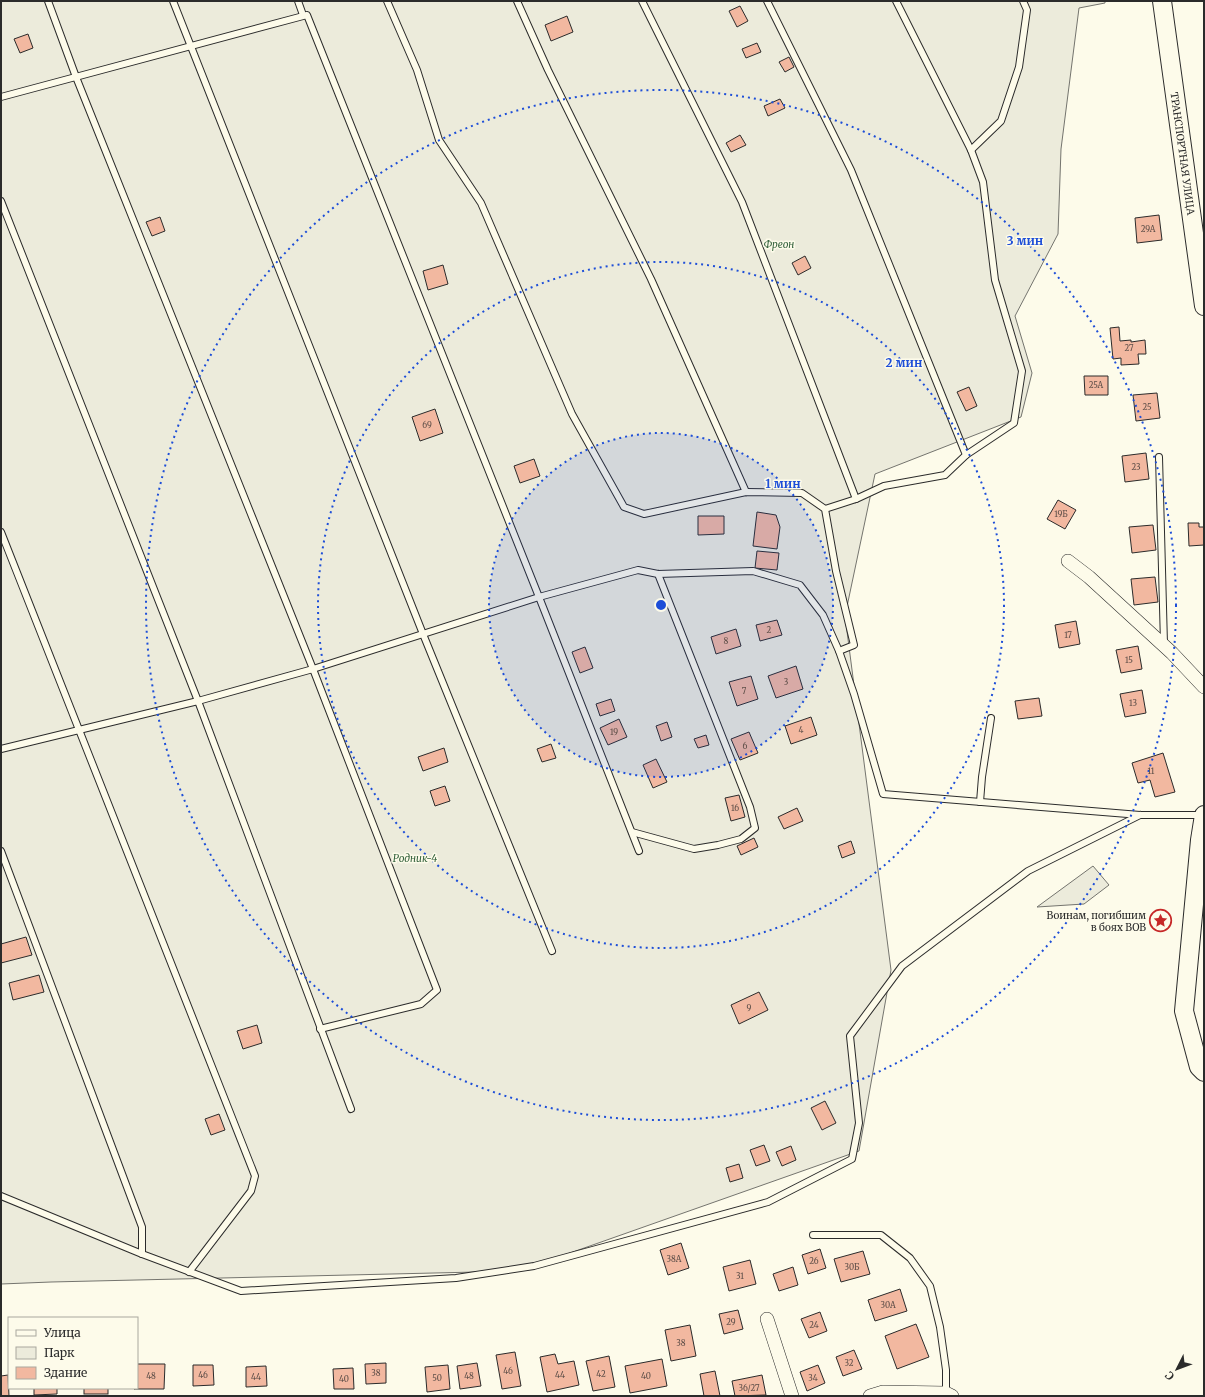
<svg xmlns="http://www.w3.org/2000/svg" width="1205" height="1397" viewBox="0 0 1205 1397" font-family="Merriweather,serif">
<rect width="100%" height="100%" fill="#fdfbea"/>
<!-- green -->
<g fill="#ecebdb" stroke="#74746e">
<path d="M1,1H1105V3L1079,8L1061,149L1058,234L1015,316L1032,373L1021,417L875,474L845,616L891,970L859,1151L519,1271L51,1282L1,1284Z"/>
<path d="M1093,866L1109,885L1084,904L1037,907Z"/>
</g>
<!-- building -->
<g fill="#f2b8a0" stroke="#2b2b2b">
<path d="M740,6L748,21L737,27L729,11Z"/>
<path d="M567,16L573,32L551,41L545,25Z"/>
<path d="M28,34L33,48L20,53L14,39Z"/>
<path d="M757,43L761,52L746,58L742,49Z"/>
<path d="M789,57L794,67L785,72L779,62Z"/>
<path d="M780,99L785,108L768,116L764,106Z"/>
<path d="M740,135L746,145L731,152L726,143Z"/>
<path d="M1159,215L1162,240L1137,243L1135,218Z"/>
<path d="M160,217L165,231L152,236L146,222Z"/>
<path d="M805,256L811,268L798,275L792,263Z"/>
<path d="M443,265L448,284L428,290L423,271Z"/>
<path d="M1119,327L1120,341L1131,340V342L1145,340L1146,354H1138L1139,364L1121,365V358L1113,359L1110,328Z"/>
<path d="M1084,376H1108V395H1085Z"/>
<path d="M969,387L977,406L966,411L957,392Z"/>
<path d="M1157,393L1160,418L1136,421L1133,395Z"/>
<path d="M435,409L443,433L420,441L412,417Z"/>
<path d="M1146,453L1149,479L1125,482L1122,456Z"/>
<path d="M534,459L540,476L520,483L514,466Z"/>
<path d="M1058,500L1076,510L1065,529L1047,519Z"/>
<path d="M757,512L776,515L780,527L777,549L753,546Z"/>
<path d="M698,516H724V534L698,535Z"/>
<path d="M1188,523H1199V527H1204V545L1189,546Z"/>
<path d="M1153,525L1156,550L1132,553L1129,527Z"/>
<path d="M757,551L779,553L777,570L755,568Z"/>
<path d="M1155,577L1158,602L1134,605L1131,579Z"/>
<path d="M777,620L782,635L760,641L756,625Z"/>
<path d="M1076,621L1080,644L1059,648L1055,625Z"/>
<path d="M736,629L741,646L716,654L711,637Z"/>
<path d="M1138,646L1142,669L1121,673L1116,650Z"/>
<path d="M585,647L593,668L580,673L572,652Z"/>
<path d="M796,666L803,689L776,698L768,676Z"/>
<path d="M751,676L758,699L737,706L729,682Z"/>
<path d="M1142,690L1146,713L1125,717L1120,694Z"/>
<path d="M1039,698L1042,716L1018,719L1015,701Z"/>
<path d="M611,699L615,711L600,716L596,704Z"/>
<path d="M811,717L817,735L791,744L785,726Z"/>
<path d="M619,719L627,737L608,745L600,728Z"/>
<path d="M667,722L672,737L661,741L656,726Z"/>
<path d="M749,732L758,753L740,760L731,739Z"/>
<path d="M706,735L709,745L698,748L694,739Z"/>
<path d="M551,744L556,758L542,762L537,749Z"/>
<path d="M444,748L448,762L423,771L418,757Z"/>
<path d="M1163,753L1175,792L1155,797L1150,780L1138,783L1132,763Z"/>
<path d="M656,759L667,782L653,788L643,765Z"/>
<path d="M445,786L450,801L435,806L430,791Z"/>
<path d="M739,795L745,817L731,821L725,798Z"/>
<path d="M797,808L803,821L784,829L778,817Z"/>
<path d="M754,838L758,847L741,855L737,846Z"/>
<path d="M851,841L855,853L842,858L838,846Z"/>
<path d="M26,937L32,955L1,963V944Z"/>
<path d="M39,975L44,992L13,1000L9,983Z"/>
<path d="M759,992L768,1010L739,1024L731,1005Z"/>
<path d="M257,1025L262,1043L243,1049L237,1031Z"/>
<path d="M825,1101L836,1123L822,1130L811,1108Z"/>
<path d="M219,1114L225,1130L211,1135L205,1119Z"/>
<path d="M764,1145L770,1161L756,1166L750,1150Z"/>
<path d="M791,1146L796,1160L782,1166L776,1152Z"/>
<path d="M739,1164L743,1178L730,1182L726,1168Z"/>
<path d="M681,1243L689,1268L668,1275L660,1250Z"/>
<path d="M820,1249L826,1268L808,1274L802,1255Z"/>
<path d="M863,1251L870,1274L841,1282L834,1259Z"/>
<path d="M750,1260L756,1284L729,1291L723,1267Z"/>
<path d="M793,1267L798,1285L779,1291L773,1274Z"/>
<path d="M900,1289L907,1311L875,1321L868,1300Z"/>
<path d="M738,1310L743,1329L724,1334L719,1314Z"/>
<path d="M820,1312L827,1331L809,1338L801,1319Z"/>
<path d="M916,1324L929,1357L897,1369L885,1336Z"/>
<path d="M690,1325L696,1356L671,1361L665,1330Z"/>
<path d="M854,1350L862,1369L843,1376L836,1357Z"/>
<path d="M515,1352L521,1386L502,1389L496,1355Z"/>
<path d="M555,1354L558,1364L574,1361L579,1385L547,1392L540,1357Z"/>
<path d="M609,1356L615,1387L593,1391L586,1361Z"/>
<path d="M662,1359L667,1386L630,1393L625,1366Z"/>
<path d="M386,1363V1383L366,1384L365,1364Z"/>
<path d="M477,1363L481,1386L460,1389L457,1366Z"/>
<path d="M137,1364H165L164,1389H134L137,1388Z"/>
<path d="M193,1365H213L214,1385L193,1386Z"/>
<path d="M448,1365L450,1389L427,1392L425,1367Z"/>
<path d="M818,1365L825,1383L807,1391L800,1372Z"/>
<path d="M266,1366L267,1386L246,1387V1367Z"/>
<path d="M353,1368L354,1389H334L333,1369Z"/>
<path d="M715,1371L720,1396H704L700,1374Z"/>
<path d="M8,1375L9,1396H1V1376Z"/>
<path d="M762,1375L766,1395L735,1396L732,1381Z"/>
<path d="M34,1388H57V1394L34,1395Z"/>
<rect x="84" y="1388" width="24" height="6"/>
</g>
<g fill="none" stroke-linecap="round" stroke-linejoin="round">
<defs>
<g id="lane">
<path d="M48,1L76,77L313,669L437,990L421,1004L320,1029"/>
<path d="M173,1L423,634L552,951"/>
<path d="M298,1L303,15"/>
<path d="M387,1L417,70L439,140L481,203L572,414L624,507L644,514L746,492L802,493L825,509L836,571L854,645L839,651"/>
<path d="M517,1L548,70L651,279L746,492"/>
<path d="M642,1L742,202L856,499"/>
<path d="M767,1L851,170L966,455L945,475L884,486L856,499L825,509"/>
<path d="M896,1L971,150L983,182L995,280L1022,371L1014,423L966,455"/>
<path d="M1,97L307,15L539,597L639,851"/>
<path d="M971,150L1001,121L1019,67L1027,10L1023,1"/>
<path d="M1,201L198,701L351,1109"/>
<path d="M1159,457L1164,644"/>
<path d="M1,532L255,1176L251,1191L189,1272"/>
<path d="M1,749L198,701L313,669L539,597L638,570L658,574L753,571L800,585L823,615L839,651L854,694L883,794L1140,815H1202"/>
<path d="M980,802L982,777L991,718"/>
<path d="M632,832L694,849L718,845L741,839L755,828L750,807L658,574"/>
<path d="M1,851L142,1227V1254"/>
<path d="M1,1196L142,1254L241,1291L456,1278L534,1266L768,1202L852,1159L859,1123L850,1036L902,966L1028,871L1140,815"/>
<path d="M813,1235H881L910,1258L930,1286L940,1327L946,1370V1393"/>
</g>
<g id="street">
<path d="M1068,561L1089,577L1172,653L1204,687"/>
<path d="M767,1319L792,1396"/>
<path d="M870,1396L883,1392L946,1393L952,1396"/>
</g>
<g id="secondary">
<path id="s1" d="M1162,1L1204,306"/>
<path d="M1204,815L1200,840L1184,1011L1199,1067L1204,1072"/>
</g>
</defs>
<!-- lane casing -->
<use href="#lane" stroke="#2b2b2b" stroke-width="8"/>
<!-- street casing -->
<use href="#street" stroke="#2b2b2b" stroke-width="14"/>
<!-- secondary casing -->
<use href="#secondary" stroke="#2b2b2b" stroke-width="20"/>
<!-- lane -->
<use href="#lane" stroke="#fdfbea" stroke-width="6"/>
<!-- street -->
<use href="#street" stroke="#fdfbea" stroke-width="13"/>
<!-- secondary -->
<use href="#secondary" stroke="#fdfbea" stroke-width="18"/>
</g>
<!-- distance rings -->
<circle cx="661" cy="605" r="172" fill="#1d4ed8" fill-opacity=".12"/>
<g fill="none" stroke="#1d4ed8" stroke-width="2" stroke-dasharray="2 4">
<circle cx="661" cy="605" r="172"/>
<circle cx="661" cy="605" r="343"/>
<circle cx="661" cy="605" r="515"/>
</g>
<!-- icons -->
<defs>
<symbol id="sight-ring" viewBox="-11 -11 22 22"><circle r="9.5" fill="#fdfbea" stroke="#c62828" stroke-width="1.5"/><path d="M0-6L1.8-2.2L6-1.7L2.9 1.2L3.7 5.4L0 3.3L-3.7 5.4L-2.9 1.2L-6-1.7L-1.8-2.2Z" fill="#c62828"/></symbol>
</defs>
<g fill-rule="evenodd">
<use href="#sight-ring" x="1148" y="908" width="25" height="25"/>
</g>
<g text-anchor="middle" stroke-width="3" stroke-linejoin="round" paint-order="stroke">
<!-- number labels -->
<g font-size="8" fill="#5d4e48">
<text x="1148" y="232">29А</text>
<text x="1129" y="351">27</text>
<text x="1096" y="388">25А</text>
<text x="1147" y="410">25</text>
<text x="427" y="428">69</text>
<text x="1136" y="470">23</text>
<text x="1061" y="517">19Б</text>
<text x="769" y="633">2</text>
<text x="1068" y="638">17</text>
<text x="726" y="644">8</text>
<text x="1129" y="663">15</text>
<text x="786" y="685">3</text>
<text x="744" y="694">7</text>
<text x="1133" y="706">13</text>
<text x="801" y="733">4</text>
<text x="614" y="735">19</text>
<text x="745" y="749">6</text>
<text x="1151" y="774">11</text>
<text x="735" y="811">16</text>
<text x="749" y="1011">9</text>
<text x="674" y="1262">38А</text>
<text x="814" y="1264">26</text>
<text x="852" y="1270">30Б</text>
<text x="740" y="1279">31</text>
<text x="888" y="1308">30А</text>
<text x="731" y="1325">29</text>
<text x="814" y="1328">24</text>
<text x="681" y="1346">38</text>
<text x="849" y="1366">32</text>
<text x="508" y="1374">46</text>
<text x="376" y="1376">38</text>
<text x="601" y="1377">42</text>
<text x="203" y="1378">46</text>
<text x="560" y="1378">44</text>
<text x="151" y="1379">48</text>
<text x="469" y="1379">48</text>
<text x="646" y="1379">40</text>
<text x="256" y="1380">44</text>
<text x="437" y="1381">50</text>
<text x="813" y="1381">34</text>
<text x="344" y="1382">40</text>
<text x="749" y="1391">36/27</text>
</g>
<!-- street labels -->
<g font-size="10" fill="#2b2b2b" stroke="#fdfbea">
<text dy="4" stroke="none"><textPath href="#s1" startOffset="154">ТРАНСПОРТНАЯ УЛИЦА</textPath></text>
</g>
<!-- park labels -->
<g font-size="10" font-style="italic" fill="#34623c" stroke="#fdfbea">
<text x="779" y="248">Фреон</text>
<text x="415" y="862">Родник-4</text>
</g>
<!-- poi labels -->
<g font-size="10" fill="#2b2b2b" stroke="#fdfbea" text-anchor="end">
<text x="1146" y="919">Воинам, погибшим<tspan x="1146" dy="12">в боях ВОВ</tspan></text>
</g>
</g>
<circle cx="661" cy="605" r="6" fill="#1d4ed8" stroke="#fdfbea" stroke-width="2"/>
<g font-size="12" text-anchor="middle" font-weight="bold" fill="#1d4ed8" stroke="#fdfbea" stroke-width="3" stroke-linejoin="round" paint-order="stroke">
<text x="1025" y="245">3 мин</text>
<text x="904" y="367">2 мин</text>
<text x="783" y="488">1 мин</text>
</g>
<!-- border -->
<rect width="1205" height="1397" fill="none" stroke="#2b2b2b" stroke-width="4"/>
<!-- legend -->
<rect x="8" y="1317" width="130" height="72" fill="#fdfbea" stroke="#a9a89e"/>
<rect x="16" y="1330" width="20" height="6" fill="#fdfbea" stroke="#a9a89e"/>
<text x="44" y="1337" font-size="12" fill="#2b2b2b">Улица</text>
<rect x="16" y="1347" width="20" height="12" fill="#ecebdb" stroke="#a9a89e"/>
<text x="44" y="1357" font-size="12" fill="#2b2b2b">Парк</text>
<rect x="16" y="1367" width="20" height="12" fill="#f2b8a0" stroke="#a9a89e"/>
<text x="44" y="1377" font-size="12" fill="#2b2b2b">Здание</text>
<!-- north arrow -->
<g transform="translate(1177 1369) rotate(228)" stroke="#fdfbea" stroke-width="3" paint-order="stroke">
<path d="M0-3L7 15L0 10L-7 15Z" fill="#2b2b2b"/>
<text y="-6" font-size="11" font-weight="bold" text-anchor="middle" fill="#2b2b2b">С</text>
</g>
</svg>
